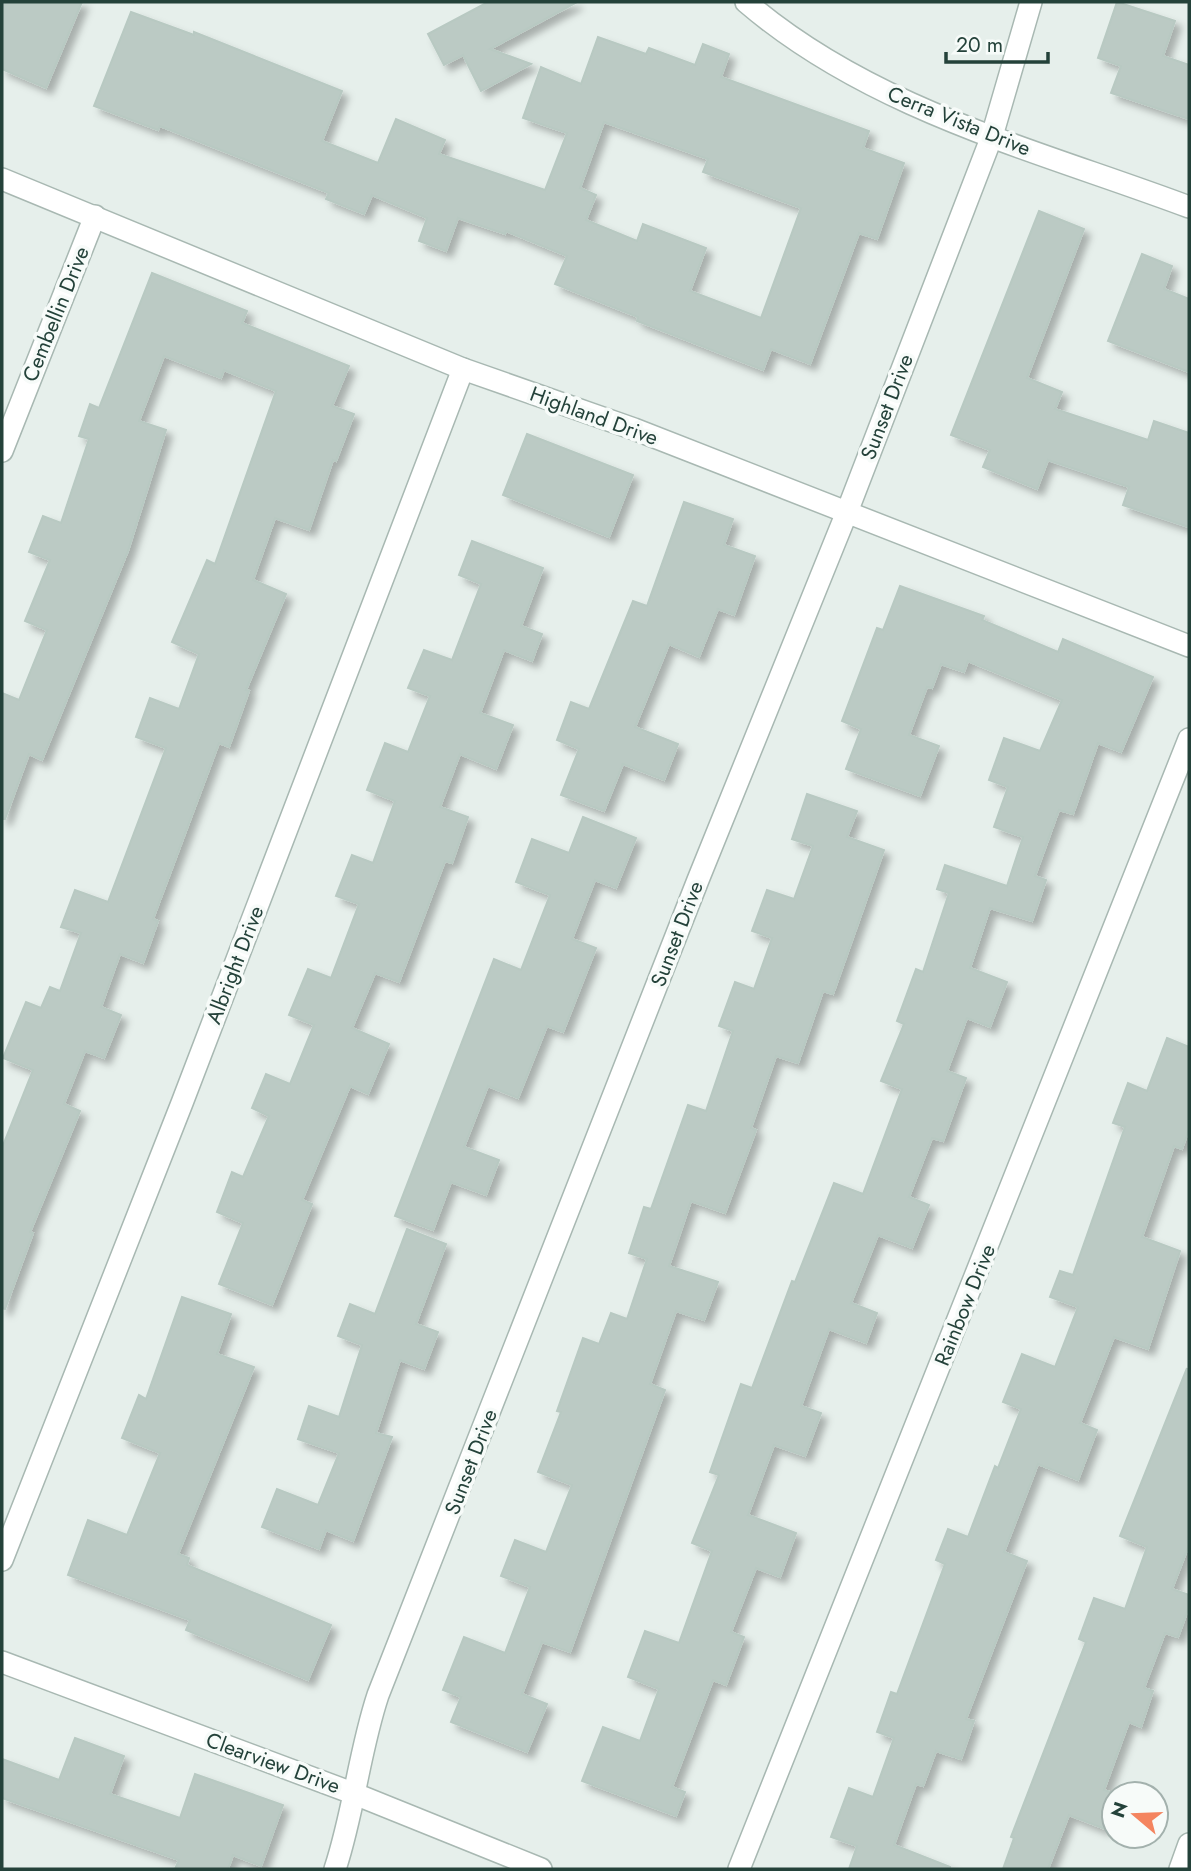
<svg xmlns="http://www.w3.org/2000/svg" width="1191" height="1871" viewBox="0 0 1191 1871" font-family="Jost,sans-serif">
<defs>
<filter id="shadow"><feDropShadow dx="6" dy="6" stdDeviation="3.5" flood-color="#0004"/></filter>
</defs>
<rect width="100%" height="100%" fill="#e6efeb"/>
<!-- building -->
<g fill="#bbcac4" stroke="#b8c9c2" stroke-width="2" fill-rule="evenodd" filter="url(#shadow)">
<path d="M2,2H82L46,88L2,69Z"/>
<path d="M488,2H577L490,49L531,64L481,91L463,55L444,65L428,34Z"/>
<path d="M1117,2L1175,21L1163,56L1189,65V119L1111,93L1121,66L1098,58Z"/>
<path d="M131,12L194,35V32L342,91L322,141L378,163L396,119L445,140L439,154L545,190L567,133L523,118L541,67L581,84L598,37L646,54L649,48L695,65L703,44L729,54L721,77L869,131L863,148L904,163L877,239L859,233L810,364L771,349L763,370L637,321L638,317L555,284L567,256L506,231L505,234L458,218L446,251L419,241L427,218L372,195L364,214L326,199L329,193L160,126L158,130L94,106ZM604,122L708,159L703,172L801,208L761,318L690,291L706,248L643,224L637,241L586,220L596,195L580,188Z"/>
<path d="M1039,211L1084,229L1027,378L1062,392L1055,409L1148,440L1154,421L1189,433V527L1123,505L1129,487L1048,460L1037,489L983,467L990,450L951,435Z"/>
<path d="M1142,254L1172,266L1164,289L1189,299V372L1108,341Z"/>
<path d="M152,273L247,311L242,323L349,366L332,406L354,414L336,461L333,460L309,530L275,518L253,580L286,594L246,690L249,691L229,747L219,743L153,919L158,921L143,963L120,954L101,1007L121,1015L104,1058L85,1051L64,1104L80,1111L30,1232L33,1233L5,1309L2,1308V1148L33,1070L3,1058L26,1002L41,1008L50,987L60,991L81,933L61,927L75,890L108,902L166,748L136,737L150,698L179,709L199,654L172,642L207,560L215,564L276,391L224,370L221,378L164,356L139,421L166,430L128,551L42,760L29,754L5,819H2V693L19,700L47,630L25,621L50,560L29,552L43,516L61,523L89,439L79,436L90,404L99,408Z"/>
<path d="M527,434L633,475L609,537L503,495Z"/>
<path d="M684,502L733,519L724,545L755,556L734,615L718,609L699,657L669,644L635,727L678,744L664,780L623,764L604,811L561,795L579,749L557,740L571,702L589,709L633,601L647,606Z"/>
<path d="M472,541L543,568L521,626L542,634L532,661L504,650L480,713L513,725L496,769L460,754L440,807L468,817L452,863L445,861L399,982L375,973L352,1028L389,1044L368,1094L350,1086L302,1200L312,1204L272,1305L219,1284L243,1223L217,1212L232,1172L243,1177L269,1116L252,1108L266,1074L290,1084L314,1025L289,1015L308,969L331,978L359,904L336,896L352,855L373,863L395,801L367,790L385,743L408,752L430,696L408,688L424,650L452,660L481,584L459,575Z"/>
<path d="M900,586L984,616L982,620L1058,652L1063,639L1153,677L1121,752L1098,743L1073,814L1059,810L1035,876L1046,880L1032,921L990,908L970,968L1007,982L990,1027L967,1018L947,1071L966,1078L943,1141L932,1138L909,1197L929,1205L912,1248L878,1235L851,1303L877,1313L866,1343L829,1329L801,1406L821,1413L805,1456L774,1445L748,1515L796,1533L780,1577L756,1568L731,1632L744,1637L726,1685L713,1680L672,1787L685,1792L676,1816L582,1781L603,1727L640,1741L659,1689L628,1677L645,1631L679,1643L712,1551L692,1543L719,1475L710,1472L741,1384L752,1388L792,1281L795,1282L834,1183L863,1194L902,1089L881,1081L904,1024L897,1021L916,969L923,972L949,893L937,889L945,865L1007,886L1023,837L994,827L1008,787L989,780L1004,738L1040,751L1062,700L968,661L964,672L941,664L932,688L927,687L909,735L939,746L920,796L846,769L861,729L842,721L877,628L883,630Z"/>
<path d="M807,794L857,811L847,837L884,850L833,994L823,991L798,1063L776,1056L751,1128L756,1130L725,1213L691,1201L669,1266L718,1282L704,1320L676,1311L650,1384L665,1390L570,1652L542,1642L522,1694L547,1704L527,1752L451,1722L461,1697L443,1690L464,1637L505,1653L530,1587L501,1576L515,1540L546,1552L572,1485L538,1472L561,1412L557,1411L583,1338L599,1344L611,1313L627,1319L647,1259L629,1253L644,1207L651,1209L688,1105L706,1111L733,1031L719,1026L735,982L754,989L772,938L752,931L767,890L794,899L813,846L792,839Z"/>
<path d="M583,817L636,838L616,888L595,880L572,939L596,948L563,1032L547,1026L518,1098L488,1086L464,1147L499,1160L486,1195L451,1182L433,1230L395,1216L494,959L521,970L550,895L516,882L532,839L569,853Z"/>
<path d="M1167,1038L1189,1047V1129L1182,1149L1174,1146L1142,1237L1180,1251L1148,1349L1114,1337L1080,1423L1097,1430L1078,1480L1038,1464L1004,1552L1027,1561L966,1719L974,1721L961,1759L936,1751L923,1786L916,1784L894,1845L950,1867V1869H849L857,1846L831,1837L849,1788L873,1797L894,1738L877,1732L891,1692L897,1694L945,1564L936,1560L948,1529L968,1537L995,1466L998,1468L1021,1409L1003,1402L1022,1354L1055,1367L1078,1307L1050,1297L1060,1271L1073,1275L1125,1127L1113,1123L1128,1083L1147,1091Z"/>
<path d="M407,1229L446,1244L416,1324L438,1332L424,1369L400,1360L376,1433L392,1437L353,1541L326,1530L319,1549L262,1527L277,1489L318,1505L339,1453L298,1439L309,1406L339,1417L362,1345L338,1336L350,1304L375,1314Z"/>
<path d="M182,1297L231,1314L217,1354L254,1367L178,1554L189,1558L187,1565L331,1625L308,1680L186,1630L190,1620L68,1575L88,1520L127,1535L160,1453L122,1438L139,1395L146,1399Z"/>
<path d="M1187,1368L1189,1545L1172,1589L1189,1595V1607L1178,1637L1165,1633L1144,1688L1153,1691L1141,1727L1129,1722L1104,1790L1116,1794L1105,1829L1069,1815L1048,1869H1003L1014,1838L1011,1837L1086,1642L1079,1639L1094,1598L1125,1609L1147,1547L1120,1536Z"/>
<path d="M75,1738L124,1756L110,1794L180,1818L195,1774L283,1805L261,1866L233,1855L228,1869H175L179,1860L2,1798V1759L59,1780Z"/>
</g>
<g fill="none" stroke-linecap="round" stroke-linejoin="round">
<defs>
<g id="minor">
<path d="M746,2C872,110 1037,150 1189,207"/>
<path d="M2,179L463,369L634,429L1189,646"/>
<path d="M2,451L95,216"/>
<path d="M2,1560L182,1103L463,369"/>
<path d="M739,1869L1189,739"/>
<path d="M1180,1869L1189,1844"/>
</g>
<g id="tertiary">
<path d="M2,1662L355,1794L541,1869"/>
<path d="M335,1869C354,1812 359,1752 378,1695L698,880L847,512L992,136L1031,2"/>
</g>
</defs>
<!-- minor casing -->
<use href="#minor" stroke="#a8b8b2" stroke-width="24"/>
<!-- tertiary casing -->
<use href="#tertiary" stroke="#a8b8b2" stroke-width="24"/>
<!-- minor -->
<use href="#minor" stroke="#fff" stroke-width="21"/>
<!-- tertiary -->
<use href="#tertiary" stroke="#fff" stroke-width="21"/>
</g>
<g text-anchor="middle" stroke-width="7" stroke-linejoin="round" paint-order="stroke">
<!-- street labels -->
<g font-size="21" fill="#24423a" stroke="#f7fbf9">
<text transform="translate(959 121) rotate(22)" y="7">Cerra Vista Drive</text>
<text transform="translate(56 314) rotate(-68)" y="7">Cembellin Drive</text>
<text transform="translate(887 407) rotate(-69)" y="7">Sunset Drive</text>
<text transform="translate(594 416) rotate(20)" y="7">Highland Drive</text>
<text transform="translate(677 934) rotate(-69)" y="7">Sunset Drive</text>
<text transform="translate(235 965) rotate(-69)" y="7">Albright Drive</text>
<text transform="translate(965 1305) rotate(-68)" y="7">Rainbow Drive</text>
<text transform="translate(471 1462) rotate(-69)" y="7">Sunset Drive</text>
<text transform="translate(273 1763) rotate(20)" y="7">Clearview Drive</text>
</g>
</g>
<!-- border -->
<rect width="1191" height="1871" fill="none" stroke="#24423a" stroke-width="7"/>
<!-- north arrow -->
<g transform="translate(1135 1815) rotate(289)"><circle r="33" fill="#f7fbf9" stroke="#a3b1ad" stroke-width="2"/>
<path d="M0-5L12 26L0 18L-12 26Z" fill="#f4845f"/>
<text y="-10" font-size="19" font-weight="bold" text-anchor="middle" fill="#24423a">N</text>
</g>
<!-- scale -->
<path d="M946 52v10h102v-10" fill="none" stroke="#24423a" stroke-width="3.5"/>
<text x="956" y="52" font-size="21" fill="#24423a" stroke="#f7fbf9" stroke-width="5" paint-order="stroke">20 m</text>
</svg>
